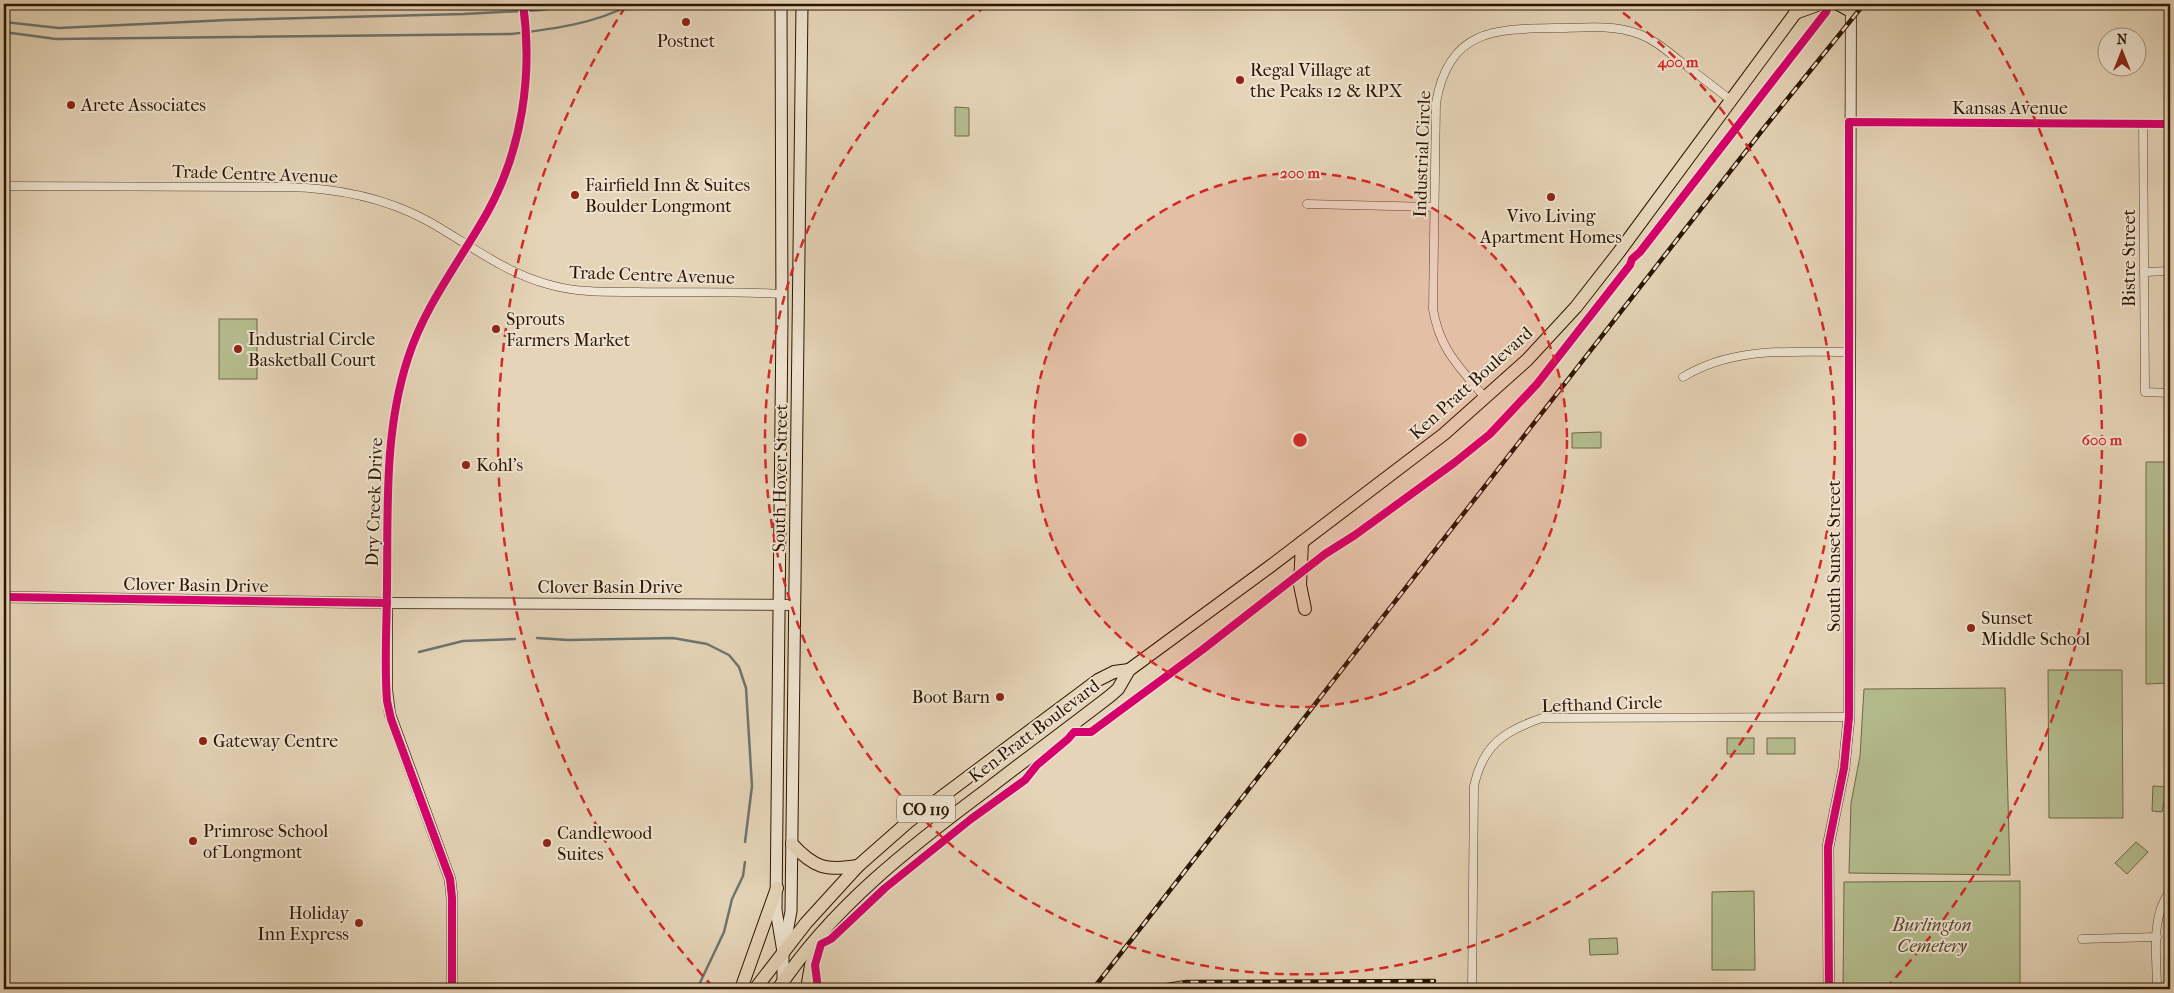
<svg xmlns="http://www.w3.org/2000/svg" width="2174" height="993" viewBox="0 0 2174 993" font-family="'IM FELL French Canon',serif">
<rect width="100%" height="100%" fill="#e5d4b7"/>
<filter id="stains"><feTurbulence type="fractalNoise" baseFrequency=".004" numOctaves="4"/><feColorMatrix values="0 0 0 0 .2 0 0 0 0 .09 0 0 0 0 .02 0 0 0 .5 -.17"/></filter>
<radialGradient id="worn" r=".72"><stop offset=".6" stop-color="#630" stop-opacity="0"/><stop offset="1" stop-color="#630" stop-opacity=".3"/></radialGradient>
<!-- green -->
<g fill="#b4bd8f" stroke="#706848">
<path d="M955,107L969,108V136H955Z"/>
<rect x="219" y="319" width="38" height="60"/>
<path d="M1601,432V448H1572V433Z"/>
<path d="M2170,462V683L2146,684V462Z"/>
<path d="M2048,670H2122L2123,818H2049Z"/>
<path d="M2005,688L2010,875L1849,873L1851,803L1860,756L1864,689Z"/>
<rect x="1727" y="738" width="27" height="16"/>
<rect x="1767" y="738" width="28" height="16"/>
<path d="M2153,786L2167,787C2167,796 2163,802 2162,812L2152,811Z"/>
<path d="M2136,842L2148,852L2127,874L2115,863Z"/>
<path d="M2020,881V989H1843L1844,882Z"/>
<path d="M1754,891L1755,970H1712V892Z"/>
<path d="M1617,938L1618,954L1590,955L1589,939Z"/>
</g>
<g fill="none" stroke-linecap="round" stroke-linejoin="round">
<!-- stream -->
<g stroke="#6d756e" stroke-width="2.5">
<path d="M4,22L59,28L228,20L464,14L541,10L580,4"/>
<path d="M4,32L56,39L511,34C553,29 594,24 632,4"/>
<path d="M537,638L568,640L673,638L707,644L729,655L739,667L746,688L752,786L745,842"/>
<path d="M419,652L463,641L515,639"/>
<path d="M697,989L724,932L732,899L743,876L745,862"/>
</g>
<defs>
<g id="minor">
<path d="M1849,122L2170,124"/>
<path d="M2143,124L2145,392L2170,393"/>
<path d="M4,186L287,187C336,188 383,197 426,220C466,242 503,272 547,284C577,293 607,292 638,292C686,293 734,291 782,294"/>
<path d="M1307,204L1434,207"/>
<path d="M2144,272L2170,271"/>
<path d="M1683,377C1734,346 1792,352 1849,352"/>
<path d="M1486,399C1460,367 1440,351 1433,309L1436,103C1449,26 1499,29 1563,28C1589,27 1615,25 1639,34C1655,40 1667,51 1680,61C1697,74 1715,88 1732,101"/>
<path d="M387,603C388,517 381,429 411,348C429,299 462,258 487,213C522,150 533,75 523,4"/>
<path d="M2082,939L2157,937"/>
<path d="M1472,989L1474,786C1483,745 1504,731 1542,718L1849,717"/>
<path d="M2157,989C2157,958 2150,917 2170,891"/>
</g>
<g id="tertiary">
<path d="M4,597L387,603L795,605"/>
<path d="M387,603V690L390,714L450,879L452,898V989"/>
<path d="M1829,989L1828,847L1844,768L1849,717L1851,4"/>
</g>
<g id="secondary">
<path d="M781,4L782,319L776,910L783,952V985"/>
<path d="M785,943L791,911L802,4"/>
</g>
<g id="trunk">
<path d="M1838,4L1851,11"/>
<path d="M1795,13L1820,4"/>
<path d="M1302,542L1300,585L1305,609"/>
<path d="M792,844C814,868 826,871 858,866"/>
<path d="M741,989L777,888"/>
<path d="M755,989L806,923L858,866L908,822L1098,680L1114,672L1129,670"/>
<path d="M778,989C832,907 911,846 989,788C1029,757 1070,727 1110,696L1118,689L1129,670L1268,568L1444,434L1527,360L1576,307L1619,252L1802,4"/>
<path d="M807,989L811,965L820,941"/>
</g>
</defs>
<!-- minor casing -->
<use href="#minor" stroke="#5a442e" stroke-width="9"/>
<!-- tertiary casing -->
<use href="#tertiary" stroke="#5a442e" stroke-width="12"/>
<!-- secondary casing -->
<use href="#secondary" stroke="#2c1400" stroke-width="13"/>
<!-- trunk casing -->
<use href="#trunk" stroke="#2c1400" stroke-width="14"/>
<!-- minor -->
<use href="#minor" stroke="#eee3d0" stroke-width="8"/>
<!-- tertiary -->
<use href="#tertiary" stroke="#eee3d0" stroke-width="10"/>
<!-- secondary -->
<use href="#secondary" stroke="#eee3d0" stroke-width="11"/>
<!-- trunk -->
<use href="#trunk" stroke="#e5d4b7" stroke-width="12"/>
<defs>
<g id="rail">
<path d="M1093,989L1764,128L1864,4"/>
<path d="M1143,989L1186,982L1434,981"/>
</g>
</defs>
<!-- rail casing -->
<use href="#rail" stroke="#2c1400" stroke-width="4.5"/>
<!-- rail -->
<use href="#rail" stroke="#eee3d0" stroke-width="2.5" stroke-dasharray="8" stroke-linecap="butt"/>
<defs>
<g id="cycleway">
<path d="M4,597L387,603"/>
<path d="M452,989V898L450,879L391,719L387,701C384,662 387,622 387,583C388,508 384,431 408,358C425,305 460,261 487,213C522,150 533,75 523,4"/>
<path d="M818,989L815,965L821,944L831,939L885,888L971,819L1025,780L1037,765L1068,739L1074,732H1091L1202,650L1325,554L1355,535L1454,463L1490,434L1537,384L1630,265L1632,259L1640,252L1826,12L1829,4"/>
<path d="M1829,989L1828,847L1844,768L1849,717V122L2170,124"/>
</g>
</defs>
<!-- cycleway casing -->
<use href="#cycleway" stroke="#eee3d0" stroke-width="11"/>
<!-- cycleway -->
<use href="#cycleway" stroke="#d6006c" stroke-width="8"/>
</g>
<!-- distance rings -->
<circle cx="1300" cy="440" r="267" fill="#d62828" fill-opacity=".12"/>
<g fill="none" stroke="#d62828" stroke-width="2.5" stroke-dasharray="9 6">
<circle cx="1300" cy="440" r="267"/>
<path d="M1611 4A535 535 0 1 1 989 4"/>
<path d="M713 987A802 802 0 0 1 624 9M1976 9A802 802 0 0 1 1887 987"/>
</g>
<!-- markers -->
<g fill="#8f2418" stroke="#eee3d0" stroke-width="2">
<circle cx="686" cy="22" r="5"/>
<circle cx="1240" cy="80" r="5"/>
<circle cx="71" cy="105" r="5"/>
<circle cx="575" cy="195" r="5"/>
<circle cx="1551" cy="197" r="5"/>
<circle cx="496" cy="329" r="5"/>
<circle cx="238" cy="349" r="5"/>
<circle cx="466" cy="465" r="5"/>
<circle cx="1971" cy="628" r="5"/>
<circle cx="1000" cy="697" r="5"/>
<circle cx="203" cy="741" r="5"/>
<circle cx="193" cy="841" r="5"/>
<circle cx="547" cy="843" r="5"/>
<circle cx="359" cy="923" r="5"/>
</g>
<g text-anchor="middle" stroke-width="4" stroke-linejoin="round" paint-order="stroke">
<!-- shield labels -->
<rect fill="#eee3d0" stroke="#66523e" stroke-width="1" x="897" y="795.5" width="58" height="27" rx="4"/>
<g font-size="16" font-weight="bold" fill="#2c1400">
<text x="926" y="815">CO 119</text>
</g>
<!-- poi labels -->
<g font-size="18" fill="#2c1400" stroke="#eee3d0" text-anchor="start">
<text x="686" y="47" text-anchor="middle">Postnet</text>
<text x="1250" y="76">Regal Village at<tspan x="1250" dy="21">the Peaks 12 &amp; RPX</tspan></text>
<text x="81" y="111">Arete Associates</text>
<text x="585" y="191">Fairfield Inn &amp; Suites<tspan x="585" dy="21">Boulder Longmont</tspan></text>
<text x="1551" y="222" text-anchor="middle">Vivo Living<tspan x="1551" dy="21">Apartment Homes</tspan></text>
<text x="506" y="325">Sprouts<tspan x="506" dy="21">Farmers Market</tspan></text>
<text x="248" y="345">Industrial Circle<tspan x="248" dy="21">Basketball Court</tspan></text>
<text x="476" y="471">Kohl's</text>
<text x="1981" y="624">Sunset<tspan x="1981" dy="21">Middle School</tspan></text>
<text x="990" y="703" text-anchor="end">Boot Barn</text>
<text x="213" y="747">Gateway Centre</text>
<text x="203" y="837">Primrose School<tspan x="203" dy="21">of Longmont</tspan></text>
<text x="557" y="839">Candlewood<tspan x="557" dy="21">Suites</tspan></text>
<text x="349" y="919" text-anchor="end">Holiday<tspan x="349" dy="21">Inn Express</tspan></text>
</g>
<!-- street labels -->
<g font-size="18" fill="#2c1400" stroke="#eee3d0">
<text x="2010" y="114">Kansas Avenue</text>
<text transform="translate(1422 154) rotate(-88)" y="6">Industrial Circle</text>
<text transform="translate(255 174) rotate(2)" y="6">Trade Centre Avenue</text>
<text transform="translate(2129 258) rotate(-90)" y="6">Bistre Street</text>
<text transform="translate(652 275) rotate(2)" y="6">Trade Centre Avenue</text>
<text transform="translate(1471 383) rotate(-42)" y="6">Ken Pratt Boulevard</text>
<text transform="translate(780 478) rotate(-89)" y="6">South Hover Street</text>
<text transform="translate(374 502) rotate(-88)" y="6">Dry Creek Drive</text>
<text transform="translate(1834 556) rotate(-90)" y="6">South Sunset Street</text>
<text transform="translate(196 585) rotate(1)" y="6">Clover Basin Drive</text>
<text x="610" y="593">Clover Basin Drive</text>
<text transform="translate(1602 704) rotate(-2)" y="6">Lefthand Circle</text>
<text transform="translate(1034 731) rotate(-37)" y="6">Ken Pratt Boulevard</text>
</g>
<!-- park labels -->
<g font-size="18" font-style="italic" fill="#55472b" stroke="#eee3d0">
<text x="1932" y="931">Burlington<tspan x="1932" dy="21">Cemetery</tspan></text>
</g>
</g>
<circle cx="1300" cy="440" r="8" fill="#d62828" stroke="#eee3d0" stroke-width="2.5"/>
<g font-size="15" text-anchor="middle" font-weight="bold" fill="#d62828" stroke="#eee3d0" stroke-width="4" stroke-linejoin="round" paint-order="stroke">
<text x="1678" y="67">400 m</text>
<text x="1300" y="178">200 m</text>
<text x="2102" y="445">600 m</text>
</g>
<!-- margin -->
<rect width="2174" height="993" fill="none" stroke="#e5d4b7" stroke-width="20"/>
<rect x="5" y="5" width="2164" height="983" fill="none" stroke="#2c1400" stroke-width="2.5"/>
<rect x="10" y="10" width="2154" height="973" fill="none" stroke="#2c1400"/>
<!-- north arrow -->
<g transform="translate(2122 52)"><circle r="24" fill="#eee3d0" stroke="#a0907d"/>
<path d="M0-4L9 19L0 12L-9 19Z" fill="#8f2418"/>
<text y="-8" font-size="14" font-weight="bold" text-anchor="middle" fill="#2c1400">N</text>
</g>
<rect width="100%" height="100%" filter="url(#stains)"/>
<rect width="100%" height="100%" fill="url(#worn)"/>
</svg>
